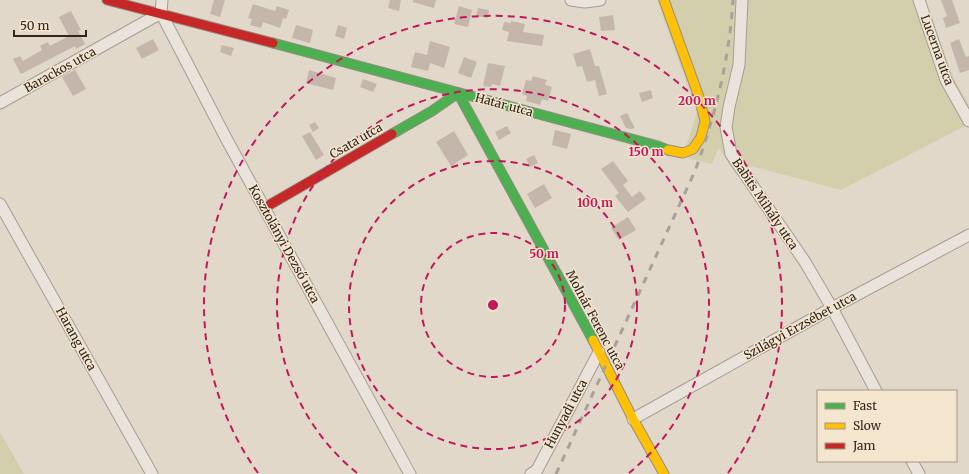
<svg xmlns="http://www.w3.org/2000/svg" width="969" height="474" viewBox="0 0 969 474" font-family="Merriweather,serif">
<rect width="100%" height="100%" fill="#e1d8c9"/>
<!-- green -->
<g fill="#d3cfac">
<path d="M657,0H925L954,79L969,105V124L841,190L751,166L737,176L719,148L712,164L683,157L697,112Z"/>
<path d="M0,432L24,474H0Z"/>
</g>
<!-- building -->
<g fill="#c4b6aa">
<path d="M214,0H225L220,17L210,14Z"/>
<path d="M390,0H401L399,11L388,8Z"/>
<path d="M413,0H436L434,8L413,2Z"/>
<path d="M941,0H952L960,23L946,28L943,18L947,16Z"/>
<path d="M253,4L275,11L277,6L289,10L286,19L283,18L280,28L263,22L261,28L250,25L252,19L248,18Z"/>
<path d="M459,6L472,10L468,27L454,24Z"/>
<path d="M478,8L489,10L488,18L476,16Z"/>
<path d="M71,11L81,30L78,31L85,44L76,49L75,46L21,74L13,59L20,56L23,61L42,50L40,46L48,42L50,46L69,36L59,17Z"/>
<path d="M613,15L615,30L601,31L599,17Z"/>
<path d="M511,21L525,24L523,32L544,35L542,46L507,41L509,32L502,30L504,22L511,23Z"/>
<path d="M296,25L313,30L310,43L292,38Z"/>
<path d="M338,25L347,28L344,39L335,36Z"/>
<path d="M153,39L159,50L142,59L136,48Z"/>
<path d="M959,39L966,57L969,56V70L960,73L950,43Z"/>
<path d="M430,41L450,47L444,68L430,63L428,71L411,67L415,52L427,55Z"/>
<path d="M222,45L234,48L231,56L220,52Z"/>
<path d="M590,49L595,66H599L607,94L599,96L595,80L587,82L582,66L577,67L573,54Z"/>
<path d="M464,57L477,62L471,78L458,73Z"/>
<path d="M488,63L505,66L500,86L492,84L491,87L483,86Z"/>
<path d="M75,70L86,89L73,96L62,77Z"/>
<path d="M309,70L336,78L333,90L306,83Z"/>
<path d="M533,76L547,80L545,85L552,87L548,101L542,99L540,105L526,101L527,96L522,94L526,80L531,81Z"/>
<path d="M363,79L377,84L373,92L360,87Z"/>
<path d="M651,90L653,98L642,102L639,93Z"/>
<path d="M627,113L635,128L631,129L626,128L620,116Z"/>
<path d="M315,122L319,128L313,132L309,125Z"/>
<path d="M507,126L511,133L499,140L495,132Z"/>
<path d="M555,130L571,134L567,149L552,145Z"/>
<path d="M454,131L468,155L451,166L436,142Z"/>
<path d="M310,132L324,155L316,160L302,136Z"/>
<path d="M534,155L538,163L530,167L526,159Z"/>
<path d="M613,161L628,181L623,185L632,197L640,191L646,199L628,212L615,196L619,193L601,169Z"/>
<path d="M544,184L552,198L535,208L527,194Z"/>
<path d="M628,217L636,230L619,240L611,228Z"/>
</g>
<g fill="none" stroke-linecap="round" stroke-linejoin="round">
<defs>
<g id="street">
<path d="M571,0L585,2L600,0"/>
<path d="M742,0L739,65L729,107L726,127L731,154L805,262L832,308L876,391"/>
<path d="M919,0L946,80L969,121"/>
<path d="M161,13L227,140L410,474"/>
<path d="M161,13L162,0"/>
<path d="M0,103L161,13"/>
<path d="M0,204L152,474"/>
<path d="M633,419L832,308L969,235"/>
<path d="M912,461L919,474"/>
<path d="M531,474L537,470L599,352"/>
</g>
<g id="fast">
<path d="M273,43L658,146L668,150"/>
<path d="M392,134L432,111L458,93L593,340"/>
</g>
<g id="slow">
<path d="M664,0L699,97L705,121L701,137L693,149L683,153L668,150"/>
<path d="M593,340L633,419L664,474"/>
</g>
<g id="jam">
<path d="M107,0L273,43"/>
<path d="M264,208L392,134"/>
</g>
</defs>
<!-- street casing -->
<use href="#street" stroke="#a69d93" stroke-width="13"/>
<!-- fast casing -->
<use href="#fast" stroke="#958d83" stroke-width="11"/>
<!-- slow casing -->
<use href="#slow" stroke="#958d83" stroke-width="11"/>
<!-- jam casing -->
<use href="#jam" stroke="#958d83" stroke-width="11"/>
<!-- street -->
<use href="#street" stroke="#e9e3db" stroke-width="11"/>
<!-- fast -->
<use href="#fast" stroke="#4caf50" stroke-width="9"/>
<!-- slow -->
<use href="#slow" stroke="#ffc107" stroke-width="9"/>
<!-- jam -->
<use href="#jam" stroke="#c62828" stroke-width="9"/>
<!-- rail -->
<path stroke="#a8a29b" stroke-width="3" stroke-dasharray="7 7" stroke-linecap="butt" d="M556,474L695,171C716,113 729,61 733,0"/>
</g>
<!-- distance rings -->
<g fill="none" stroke="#c2185b" stroke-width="2" stroke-dasharray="7 5">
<circle cx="493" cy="305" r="72"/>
<circle cx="493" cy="305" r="144"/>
<path d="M357 473A216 216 0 1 1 629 473"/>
<path d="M258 473A289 289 0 1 1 728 473"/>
</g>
<g text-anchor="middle" stroke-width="3" stroke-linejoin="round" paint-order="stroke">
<!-- street labels -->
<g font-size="12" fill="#33251c" stroke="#f3e5ce">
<text transform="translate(937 50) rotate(70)" y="4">Lucerna utca</text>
<text transform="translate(60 70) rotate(-29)" y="4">Barackos utca</text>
<text transform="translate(504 105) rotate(15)" y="4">Határ utca</text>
<text transform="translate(356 141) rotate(-30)" y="4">Csata utca</text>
<text transform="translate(765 204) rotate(56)" y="4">Babits Mihály utca</text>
<text transform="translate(284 244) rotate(61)" y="4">Kosztolányi Dezső utca</text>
<text transform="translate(595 320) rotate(62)" y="4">Molnár Ferenc utca</text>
<text transform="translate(800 326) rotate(-29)" y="4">Szilágyi Erzsébet utca</text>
<text transform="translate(76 339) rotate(61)" y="4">Harang utca</text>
<text transform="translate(566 414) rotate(-62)" y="4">Hunyadi utca</text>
</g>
</g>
<circle cx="493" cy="305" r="6" fill="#c2185b" stroke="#f3e5ce" stroke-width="2"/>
<g font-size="12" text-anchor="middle" font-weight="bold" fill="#c2185b" stroke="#f3e5ce" stroke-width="3" stroke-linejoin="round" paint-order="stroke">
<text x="697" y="105">200 m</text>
<text x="646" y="156">150 m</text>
<text x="595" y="207">100 m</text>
<text x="544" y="258">50 m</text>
</g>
<!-- legend -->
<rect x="817" y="390" width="140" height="72" fill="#f3e5ce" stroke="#a69887"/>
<rect x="825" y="403" width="20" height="6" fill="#4caf50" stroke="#a69887"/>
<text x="853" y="410" font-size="12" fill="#33251c">Fast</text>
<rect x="825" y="423" width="20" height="6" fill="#ffc107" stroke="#a69887"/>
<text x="853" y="430" font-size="12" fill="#33251c">Slow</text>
<rect x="825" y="443" width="20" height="6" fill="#c62828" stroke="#a69887"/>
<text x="853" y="450" font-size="12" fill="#33251c">Jam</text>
<!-- scale -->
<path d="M14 30v6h72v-6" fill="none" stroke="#33251c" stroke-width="2"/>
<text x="20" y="30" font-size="12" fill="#33251c" stroke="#f3e5ce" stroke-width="3" paint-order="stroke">50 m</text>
</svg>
